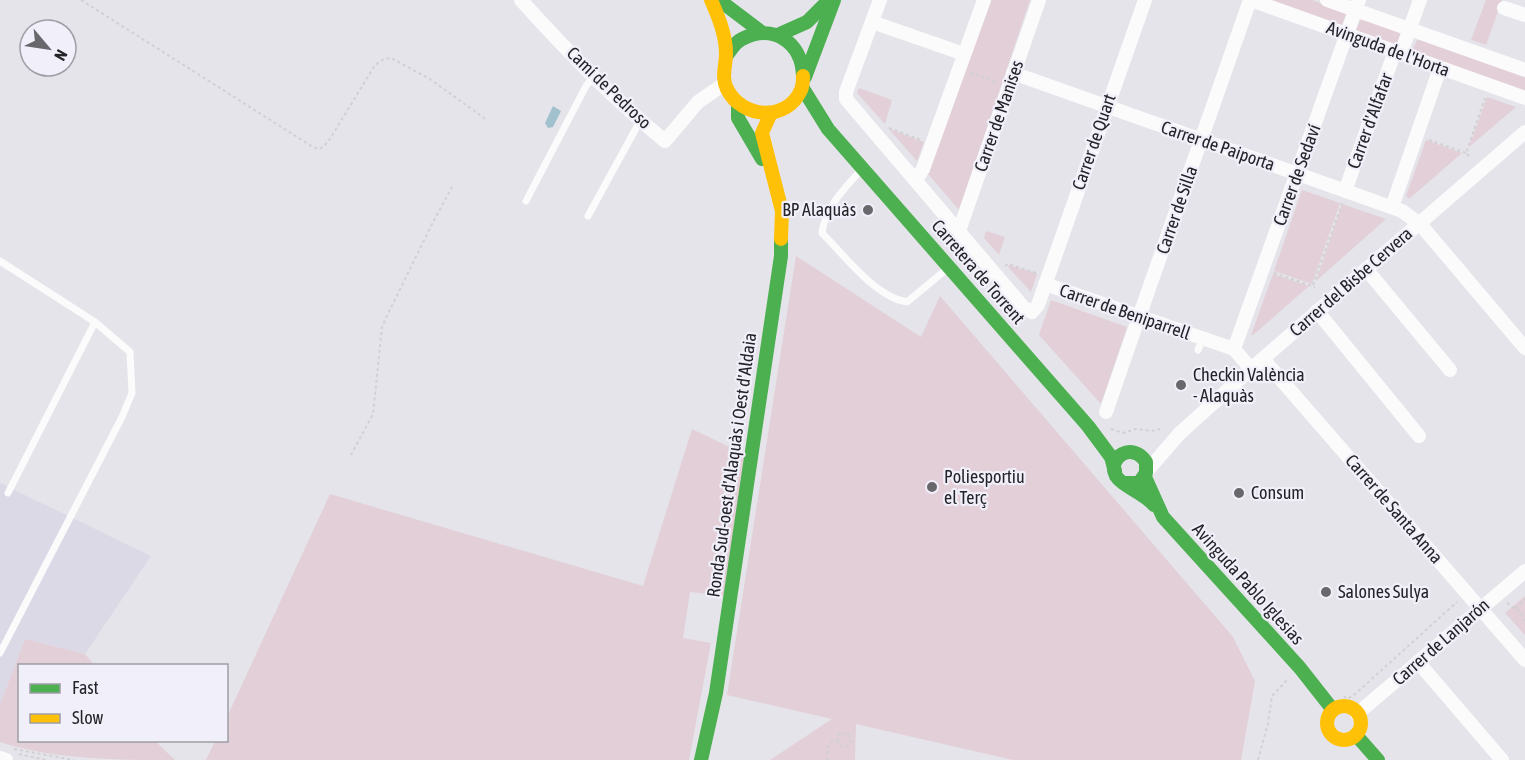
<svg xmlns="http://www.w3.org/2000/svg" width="1525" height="760" viewBox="0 0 1525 760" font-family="'Asap Condensed',sans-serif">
<rect width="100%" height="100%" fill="#e5e4ea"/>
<!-- built -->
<path fill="#dbd9e6" d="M0,483L151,556L85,654L25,639L0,705Z"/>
<!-- green -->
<g fill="#e3cfd7">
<path d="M990,0H1030L959,210L928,174Z"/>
<path d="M1264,0H1312L1343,11L1346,14L1342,25Z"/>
<path d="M1486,0H1502L1486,45L1471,40Z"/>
<path d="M1361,19L1402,33L1397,46L1357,32L1356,30Z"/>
<path d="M1418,38L1525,76V92L1414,52L1413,49Z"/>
<path d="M859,88L892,100L885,124L857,93Z"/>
<path d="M1487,97L1516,107L1469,147Z"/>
<path d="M889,129L924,142L917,161Z"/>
<path d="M1426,140L1462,153L1409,199L1406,196Z"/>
<path d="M1302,190L1340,203L1312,284L1274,271Z"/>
<path d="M1342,204L1386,219L1316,281Z"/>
<path d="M986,231L1005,237L999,255L984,238Z"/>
<path d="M796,256L921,337L940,296L1233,637L1255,681L1241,760H1013L856,724L855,760H770L832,719L727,695Z"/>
<path d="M1009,265L1037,274L1031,292L1008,267Z"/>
<path d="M1273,274L1309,286L1253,335H1251Z"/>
<path d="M1051,300L1127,327L1101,404L1039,335Z"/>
<path d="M692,429L746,455L726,596L690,592L683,638L711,643L689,760H206L215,741L226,740L227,717L330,494L643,586Z"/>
<path d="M1525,596V635L1505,613Z"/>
<path d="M25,639L85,654L94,665L20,666V740L155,741L175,760C117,760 56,760 0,742V705Z"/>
</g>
<!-- water -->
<path fill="#a2c1cf" d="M553,106L561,111L553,127L548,128L545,123Z"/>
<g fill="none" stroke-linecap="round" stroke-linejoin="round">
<!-- path -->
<g stroke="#d1d0d2" stroke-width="2" stroke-dasharray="3 3" stroke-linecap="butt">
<path d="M81,0L313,147L320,149L328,142L375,65L384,59L391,58L430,79L487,120"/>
<path d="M970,73L996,82"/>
<path d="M889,128L921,140"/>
<path d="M1429,140L1466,153"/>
<path d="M1469,156L1466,153L1485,98"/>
<path d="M1005,266L1008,264L1036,273"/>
<path d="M1274,273L1315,287"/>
<path d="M1313,285L1342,203"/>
<path d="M1111,429L1123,433L1136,429L1152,431L1160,429"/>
<path d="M351,455L373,414L382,327L386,318L431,226L452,187"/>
<path d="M1507,603L1519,611L1525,621"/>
<path d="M1515,608L1525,599"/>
<path d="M1344,696L1347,699L1354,695L1457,602"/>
<path d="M14,749L74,760"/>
<path d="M19,754L46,760"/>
<path d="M827,760C828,751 826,741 837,740L839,734L848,733L851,741L848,746L842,747L837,740"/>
<path d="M1258,760L1268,723L1272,696L1288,679"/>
</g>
<!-- lane -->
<g stroke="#fbfbfc" stroke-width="7">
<path d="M861,170C845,188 825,207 822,233C844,255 875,297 907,302L948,268"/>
<path d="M526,201L586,86L595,75"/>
<path d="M588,216L640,121"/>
<path d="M0,261L95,322L130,352L132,393L122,417L0,653"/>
<path d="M1198,350L1201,343L1208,341"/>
<path d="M8,493L95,322"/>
</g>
<!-- street -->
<g stroke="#fbfbfc" stroke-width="14">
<path d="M521,0C564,48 615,100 665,141L698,102L724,84"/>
<path d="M880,0L846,92V99L1024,308L1032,312L1038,305L1145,0"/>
<path d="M1251,0L1525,98"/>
<path d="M1327,0L1525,70"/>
<path d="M1504,8L1525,15"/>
<path d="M872,22L964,54"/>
<path d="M1401,53L1420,0"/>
<path d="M1013,73L1402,211L1420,224L1525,348"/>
<path d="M916,180L923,169L984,0"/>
<path d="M1345,191L1395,51"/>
<path d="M1392,207L1440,68"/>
<path d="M959,231L1039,0"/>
<path d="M1366,269L1450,370"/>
<path d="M1045,284L1234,349L1251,369"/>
<path d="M1317,311L1419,436"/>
<path d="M1139,317L1250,0"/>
<path d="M1234,349L1359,0"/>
<path d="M1263,359L1525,660"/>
<path d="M1106,412L1135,328"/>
<path d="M1148,470L1179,434L1251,369L1525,132"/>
<path d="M1418,662L1502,760"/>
<path d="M1357,714L1525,571"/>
<path d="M0,758L6,760"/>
</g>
<!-- fast -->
<g stroke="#4caf50" stroke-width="14">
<path d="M719,0L760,31"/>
<path d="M780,34L807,22L829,0"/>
<path d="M726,56C731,50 735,42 742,39C773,23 802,42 803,76"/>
<path d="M805,77L834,0"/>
<path d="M802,87L828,129L1088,426L1111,457L1115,471"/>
<path d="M738,105V118L762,159"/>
<path d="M1145,477L1163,517L1300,668L1333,710"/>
<path d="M1124,483H1139L1146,473V462C1133,441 1106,457 1116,476C1122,486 1144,493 1154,505"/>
<path d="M1356,735L1378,760"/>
<path d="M701,760L716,693L781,256V239"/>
</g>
<!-- slow -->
<g stroke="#ffc107" stroke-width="14">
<path d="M711,0C718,16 726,35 726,53C726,67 721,76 727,89C742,119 787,122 801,90C803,86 803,80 803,76"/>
<path d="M771,113L762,133L782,211L781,239"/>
<circle cx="1344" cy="723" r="17"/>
</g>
</g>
<!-- markers -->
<g fill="#68676c" stroke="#f0effa" stroke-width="2">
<circle cx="868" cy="210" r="6"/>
<circle cx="1181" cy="385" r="6"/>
<circle cx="932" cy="487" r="6"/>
<circle cx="1239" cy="493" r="6"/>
<circle cx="1326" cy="592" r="6"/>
</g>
<g text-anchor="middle" stroke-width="4.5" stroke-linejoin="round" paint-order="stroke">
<!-- street labels -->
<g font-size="18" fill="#242428" stroke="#f0effa">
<text transform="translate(1388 49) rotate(20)" y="6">Avinguda de l'Horta</text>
<text transform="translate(609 88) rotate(44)" y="6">Camí de Pedroso</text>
<text transform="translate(999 116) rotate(-71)" y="6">Carrer de Manises</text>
<text transform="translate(1370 121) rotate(-70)" y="6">Carrer d'Alfafar</text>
<text transform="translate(1094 142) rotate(-71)" y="6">Carrer de Quart</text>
<text transform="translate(1218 146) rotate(19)" y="6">Carrer de Paiporta</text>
<text transform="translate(1297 175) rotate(-70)" y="6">Carrer de Sedaví</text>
<text transform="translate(1177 210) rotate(-71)" y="6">Carrer de Silla</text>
<text transform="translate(978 272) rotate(49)" y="6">Carretera de Torrent</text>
<text transform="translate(1351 282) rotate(-41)" y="6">Carrer del Bisbe Cervera</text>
<text transform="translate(1125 312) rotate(19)" y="6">Carrer de Beniparrell</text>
<text transform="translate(732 465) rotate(-82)" y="6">Ronda Sud-oest d'Alaquàs i Oest d'Aldaia</text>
<text transform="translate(1394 509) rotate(49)" y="6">Carrer de Santa Anna</text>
<text transform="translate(1248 584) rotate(48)" y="6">Avinguda Pablo Iglesias</text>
<text transform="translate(1441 642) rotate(-41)" y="6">Carrer de Lanjarón</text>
</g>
<!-- poi labels -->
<g font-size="18" fill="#242428" stroke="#f0effa" text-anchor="start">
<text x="856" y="216" text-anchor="end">BP Alaquàs</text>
<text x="1193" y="381">Checkin València<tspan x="1193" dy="21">- Alaquàs</tspan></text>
<text x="944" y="483">Poliesportiu<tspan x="944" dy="21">el Terç</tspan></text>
<text x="1251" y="499">Consum</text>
<text x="1338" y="598">Salones Sulya</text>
</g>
</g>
<!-- legend -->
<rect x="18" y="664" width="210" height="78" fill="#f0effa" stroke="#9e9ea6" stroke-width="1.5"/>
<rect x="30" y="684" width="30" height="9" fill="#4caf50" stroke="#9e9ea6" stroke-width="1.5"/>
<text x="72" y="694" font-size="18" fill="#242428">Fast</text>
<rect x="30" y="714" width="30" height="9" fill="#ffc107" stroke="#9e9ea6" stroke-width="1.5"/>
<text x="72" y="724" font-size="18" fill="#242428">Slow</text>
<!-- north arrow -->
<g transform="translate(48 48) rotate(119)"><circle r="28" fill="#f0effa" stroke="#9e9ea6" stroke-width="1.5"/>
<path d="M0-4.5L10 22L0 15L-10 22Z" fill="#68676c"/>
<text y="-9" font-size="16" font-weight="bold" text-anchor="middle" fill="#242428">N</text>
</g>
</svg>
